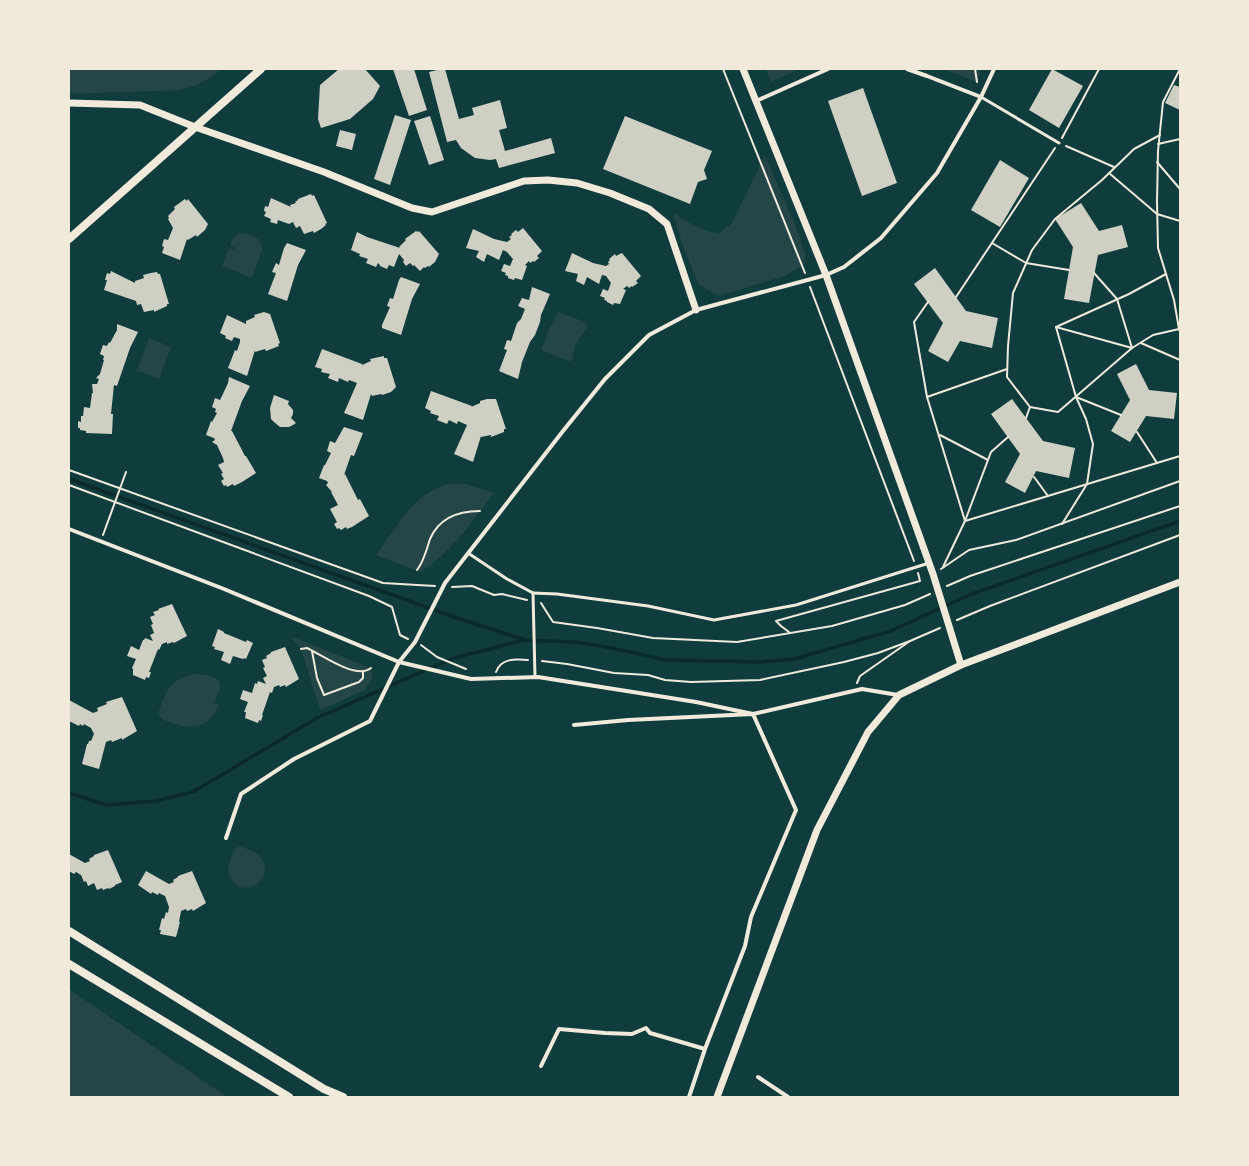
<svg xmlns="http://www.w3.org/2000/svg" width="1249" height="1166" viewBox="0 0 1249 1166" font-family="'Work Sans',sans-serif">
<rect width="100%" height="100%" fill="#0f3d3e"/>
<!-- green -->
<g fill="#244646">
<path d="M69,69H221L210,78L197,85L179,90L72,94L69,91Z"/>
<path d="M766,69H799L771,82Z"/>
<path d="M943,69H981L977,82Z"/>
<path d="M765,155L796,227L806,256L801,266L785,276L718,296L698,284L682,243L673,213L699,228L718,234L732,223Z"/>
<path d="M239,233C247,233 255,236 261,242L262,250L252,278L222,266L229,248L234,250L235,248L230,245C232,239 234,236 239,233Z"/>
<path d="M558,312L585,322L587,328L575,345L572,362L541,350L551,325L552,326Z"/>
<path d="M149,338L171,347L159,379L137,370Z"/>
<path d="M449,484H466L494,493C471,523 453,550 421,572L376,555C396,528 414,492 449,484Z"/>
<path d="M290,636L371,668L373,677L365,690L320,710L301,649Z"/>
<path d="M192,674C200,674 223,675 220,688C219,693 216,698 214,703L219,705C208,728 193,731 170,722C167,721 162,720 160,717C157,713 160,709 161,705C168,687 173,680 192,674Z"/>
<path d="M238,846C245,848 253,850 258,855C279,873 247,902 232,880C229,876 227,870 229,865C230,859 233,849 238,846Z"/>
<path d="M69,989L227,1097H69Z"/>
</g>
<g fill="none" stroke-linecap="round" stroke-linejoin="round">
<!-- stream -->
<g stroke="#0a2a2b" stroke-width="3.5">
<path d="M69,479L457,618L525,640L576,642L612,648L666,660L760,662L794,659L891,631L969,595L1180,521"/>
<path d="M69,793L106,805L155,801L193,792L317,718L451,659L524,640"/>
</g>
</g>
<!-- building -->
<g fill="#cfcfc3">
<path d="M339,69H365L380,86L373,99L350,119L321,128L318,119L320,85Z"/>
<path d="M393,69H414L427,110L409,116Z"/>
<path d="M441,69H445L459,119L474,115L472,108L500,100L507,128L499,130L505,151L551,138L555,153L499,168L496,159L490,160L475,158L461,148L456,140L447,142L429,72Z"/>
<path d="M1052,69L1083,86L1059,128L1029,110Z"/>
<path d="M1174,85L1180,87V110L1165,103Z"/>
<path d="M863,88L897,183L862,196L828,101Z"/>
<path d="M395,115L411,120L390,185L374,179Z"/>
<path d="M430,116L444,160L429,165L414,121Z"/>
<path d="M625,116L712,151L704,170L707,179L698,182L690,204L603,169Z"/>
<path d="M340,130L356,134L352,150L336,146Z"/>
<path d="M1000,160L1029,178L1000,227L971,210Z"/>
<path d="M311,194L312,196L314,195L327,223L325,224L326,225L321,229L314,233L313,231L304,234L300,226L296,228L293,222L289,224L278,220L277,224L270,222L271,219L264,216L266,212L264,211L265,206L268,207L271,198L291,207L290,205L296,203L295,202L298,200V199Z"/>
<path d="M185,199L187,201L188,199L208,224L205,230L197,237L196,235L188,240L187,239L180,260L162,253L164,247L162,246L164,239L168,240L173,228L168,219L169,218L168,216L175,209L174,207Z"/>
<path d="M1081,203L1099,231L1122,225L1128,247L1098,255L1089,303L1064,299L1073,247L1055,219Z"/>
<path d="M523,228L542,251L537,256L539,258L534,262L533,261L530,263L529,261L525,265L527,266L522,280L515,278L514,280L508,278V276L505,275L506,273L501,271L504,264L510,266L513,259L507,252L503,250L499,260L487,254L484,262L476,257L479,251L466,248L473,229L494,239L507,242L511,239L509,237L512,235L511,234L516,230L518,232Z"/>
<path d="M416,231L418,232L419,231L439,254L435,262L429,267L428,266L425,268L424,267L420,271L414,265L413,266L410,263L406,266L403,262L404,260L399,254L394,267L389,265L387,269L380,266V265L378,263L376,267L366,263L368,259L359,256L360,254L351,250L357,232L367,237L400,248L399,247L406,240L405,239Z"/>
<path d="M287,243L306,250L298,265L287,301L268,294L276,273L272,272L276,263L279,265L284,248Z"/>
<path d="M572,253L593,263L606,266L609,264L608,262L610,260L609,259L615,254L616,256L622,253L641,276L636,281L638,283L632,287V286L629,288L627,286L623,289L626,290L620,304L614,303L613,305L607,302V301L604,300L605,298L600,296L603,289L608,291L611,283L606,276L602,275L599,284L587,277L584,285L576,281L578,274L565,271Z"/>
<path d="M935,268L966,311L998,318L992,348L960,341L948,362L928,351L943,323L914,284Z"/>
<path d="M111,271L135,283V281L144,278L143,275L151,273L157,272L158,274H160L169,304H167V306L154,312V310L144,312L141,304L137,305L136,301L104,290L107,280H105L107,273L110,274Z"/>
<path d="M401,277L420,284L412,299L401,335L382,328V325L390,307L387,306L390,298L393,299L399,280Z"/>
<path d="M532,287L550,294L541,315L540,322L535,335L530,342L522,362L518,379L499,371L507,350L504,349L507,340L511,341L517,323L521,319L525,309L518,306L522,298L529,300Z"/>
<path d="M264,312L270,314L280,343L278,344L279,346L266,351L265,349L255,352V350L247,376L228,368L235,350L237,351L240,342V339L234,337L232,341L225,338L226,336L220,333L227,315L246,324V321L255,317L254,315Z"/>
<path d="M117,324L138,332L130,348L117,386L114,385L111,414H113L112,434L86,433V431L80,430V428H78V421L81,422V416H83L84,407L90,408L92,393H93L92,384H97L99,379L96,378L100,374L104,360H103L104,356L100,354L103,345L107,346L109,342L110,343L117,330Z"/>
<path d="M322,349L362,364V365L371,361L370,359L384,356V358H387L396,387L391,392L382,395L381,394L372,396L371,394L363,420L344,413L357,383L349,380L348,382L339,378L338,382L328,378L330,374L321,372L322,369L315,367Z"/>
<path d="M1136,364L1149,390L1177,393L1174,419L1146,416L1130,442L1111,431L1130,400L1117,374Z"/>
<path d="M229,377L250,386L242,401L231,431H232L245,456H246L256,473L242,482L234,486L233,484L227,487L226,485L224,486L221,481L224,479L221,474L223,473L218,465L224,462L223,458L217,445L212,442L215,440L214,438L206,435L211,421L212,422L217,413L215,412L216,409L212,407L215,398L220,400L222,396L228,383Z"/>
<path d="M431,391L472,406L471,407L480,403V401L487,399H496L506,429H504V432L491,437V435L481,437V436L473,462L454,454L467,425L458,421L457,424L449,420L447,424L437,420L439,416L430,413L431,411L425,408Z"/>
<path d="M274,395L289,401L288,404L293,410V414L291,418L296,423L293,425L289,427H280L274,422L271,419L270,408Z"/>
<path d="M1012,399L1043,441L1075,448L1069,478L1036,471L1025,493L1005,482L1020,454L991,414Z"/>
<path d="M344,427L363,433L354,456L351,455L344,475L345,474L358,500L360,499L369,516L352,527L347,529L346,527L341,530L339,528L337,529L334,524L337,522L330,509L338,505L331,492H332L326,485L328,483L327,481L319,478L324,465H325L331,453L327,451L330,441L335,443Z"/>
<path d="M172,604L187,636L174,643L173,642L167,644V642L162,644L159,650L158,649L149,672H151L149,678L146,677L145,680L133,675V669L132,668L136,659L127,656L131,646L139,650L143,640H144L145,638L153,641L150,635L154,633L151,625L153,624L150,617L155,615L153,612L159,610L158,609Z"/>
<path d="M218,629L224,632V633L246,642L247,640L253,643L246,659L244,658L243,659L233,656L230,664L221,660L224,652L214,649L215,647L212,646Z"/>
<path d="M285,647L299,679L286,687L285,685L280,687L279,685L274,687L272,693L270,692L262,715H263L261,721L259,720L258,723L245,718L246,712H244L248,702L240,699L243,690L252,693L255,683L257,684L258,681L266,684L263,678L267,676L263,668L265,667L262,660L267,658L266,656L271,653V652Z"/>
<path d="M122,697L137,731L122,740V738L112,742L111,740L106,742L99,769L82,764L87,744H88L89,741H91L94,734L91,728L84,724L83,726L80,724L79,726L69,721V700L93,713L98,711L97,708L107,704L106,702Z"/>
<path d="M108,850L122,882L115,885V886L109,889L108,888L103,890L102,888L97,890L94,883L88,886L86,881L84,882L81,875L76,872L74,874L69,871V854L85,863L90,861L89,859L94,856V855Z"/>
<path d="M146,871L169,884L174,882L173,880L178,877V876L192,871L206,903L193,911L192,909L187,911L186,909L181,911L179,922H180L176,937L160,934L161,930H159L162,918L164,919L166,912L168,913L169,907L165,896L159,893L158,895L152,892L151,894L138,885Z"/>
</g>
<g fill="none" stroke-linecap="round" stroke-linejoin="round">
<!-- path -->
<g stroke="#f1e9da" stroke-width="2">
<path d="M723,69L805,273"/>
<path d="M975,69L977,82"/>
<path d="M1160,135L1134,149L1102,180L1055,219L1032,250L1013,293L1008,346L1007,377L1030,407L1058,412L1132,348L1153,335L1179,329L1180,332"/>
<path d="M1062,138L1099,69"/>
<path d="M1158,144L1180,139"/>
<path d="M1066,146L1114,167"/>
<path d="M1157,162L1180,189"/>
<path d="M1109,173L1157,214L1180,221"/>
<path d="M992,243L1026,263L1069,270"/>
<path d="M1094,273L1117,299L1132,348"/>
<path d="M810,287L914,561"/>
<path d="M956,297L1055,148"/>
<path d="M1056,327L1132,348"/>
<path d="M1179,329L1174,300L1158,248L1157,202L1158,151L1163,102L1180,69"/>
<path d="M1141,343L1180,360"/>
<path d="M1007,369L927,397L965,521L1180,456"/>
<path d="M927,397L914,322L928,302"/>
<path d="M1076,397L1121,415"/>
<path d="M1026,418L1030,407"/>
<path d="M1137,432L1157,463"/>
<path d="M940,435L988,460"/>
<path d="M69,470L383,583L435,586"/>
<path d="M1034,477L1048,496"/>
<path d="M69,485L369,596L392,607L400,635L408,639"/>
<path d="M1062,524L1087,484L1093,444L1086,419L1076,397L1056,327L1129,294L1166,274"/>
<path d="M103,535L126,472"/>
<path d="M943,567L965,521L991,452L1008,437"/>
<path d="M941,569L969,550L1016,540L1180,481"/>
<path d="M417,570C424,561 426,551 430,539C439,518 459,511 480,511"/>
<path d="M947,586L970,576L1180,506"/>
<path d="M452,587L472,586L494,595L502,594L527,600"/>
<path d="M541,603L553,622L597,628L653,638L737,642L832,626L905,605L930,594"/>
<path d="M957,620L990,606L1180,535"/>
<path d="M789,632L781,626L776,621L920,581L918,573"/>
<path d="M421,645L437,657L466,669"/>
<path d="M301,649L307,648C322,655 356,680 371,668"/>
<path d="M312,651L317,678L324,695L359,682L363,678V672"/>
<path d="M542,661L567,664L614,673L648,675L665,680L691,682L760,680L844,662L878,653L910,641"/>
<path d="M496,672C501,658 515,659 528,660"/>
<path d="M857,683L860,676L910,641L940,628"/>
</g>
<!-- service -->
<g stroke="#f1e9da" stroke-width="3">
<path d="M981,97L1059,143"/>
<path d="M468,553L507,579L533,593L535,677"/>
<path d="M533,593L557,594L648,606L714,620L796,605L929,563"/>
</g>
<!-- minor -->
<g stroke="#f1e9da" stroke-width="4">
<path d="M907,69L927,76L981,97"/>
<path d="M756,101L828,69"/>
<path d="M69,529L224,589L399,662L471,679L538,677L696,702L753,714L862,689L898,695"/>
<path d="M574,725L628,720L753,714L796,810L751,917L745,946L705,1049L689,1097"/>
<path d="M226,838L241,794L294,759L370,721L399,662L415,642L445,583L563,431L605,379L649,335L696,310L826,275L844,267L881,238L937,173L981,97L994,69"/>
<path d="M541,1066L559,1029L605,1033L632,1034L646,1028L650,1033L705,1049"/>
<path d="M758,1077L788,1097"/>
</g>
<!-- tertiary -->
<g stroke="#f1e9da" stroke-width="7">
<path d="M743,69L826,275L933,574L961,665"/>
<path d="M69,103L140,105L195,127L324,172L412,208L432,212L524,181L548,180L577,183L610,193L649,209L667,224L696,310"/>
<path d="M717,1097L817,830L868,732L899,695L961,665L1180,582"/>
</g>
<!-- secondary -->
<g stroke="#f1e9da" stroke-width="8">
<path d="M69,239L261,69"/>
<path d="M69,931L324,1089L343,1097"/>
<path d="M69,964L289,1097"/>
</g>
</g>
<!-- border -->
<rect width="1249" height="1166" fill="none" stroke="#f1e9da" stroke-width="140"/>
</svg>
